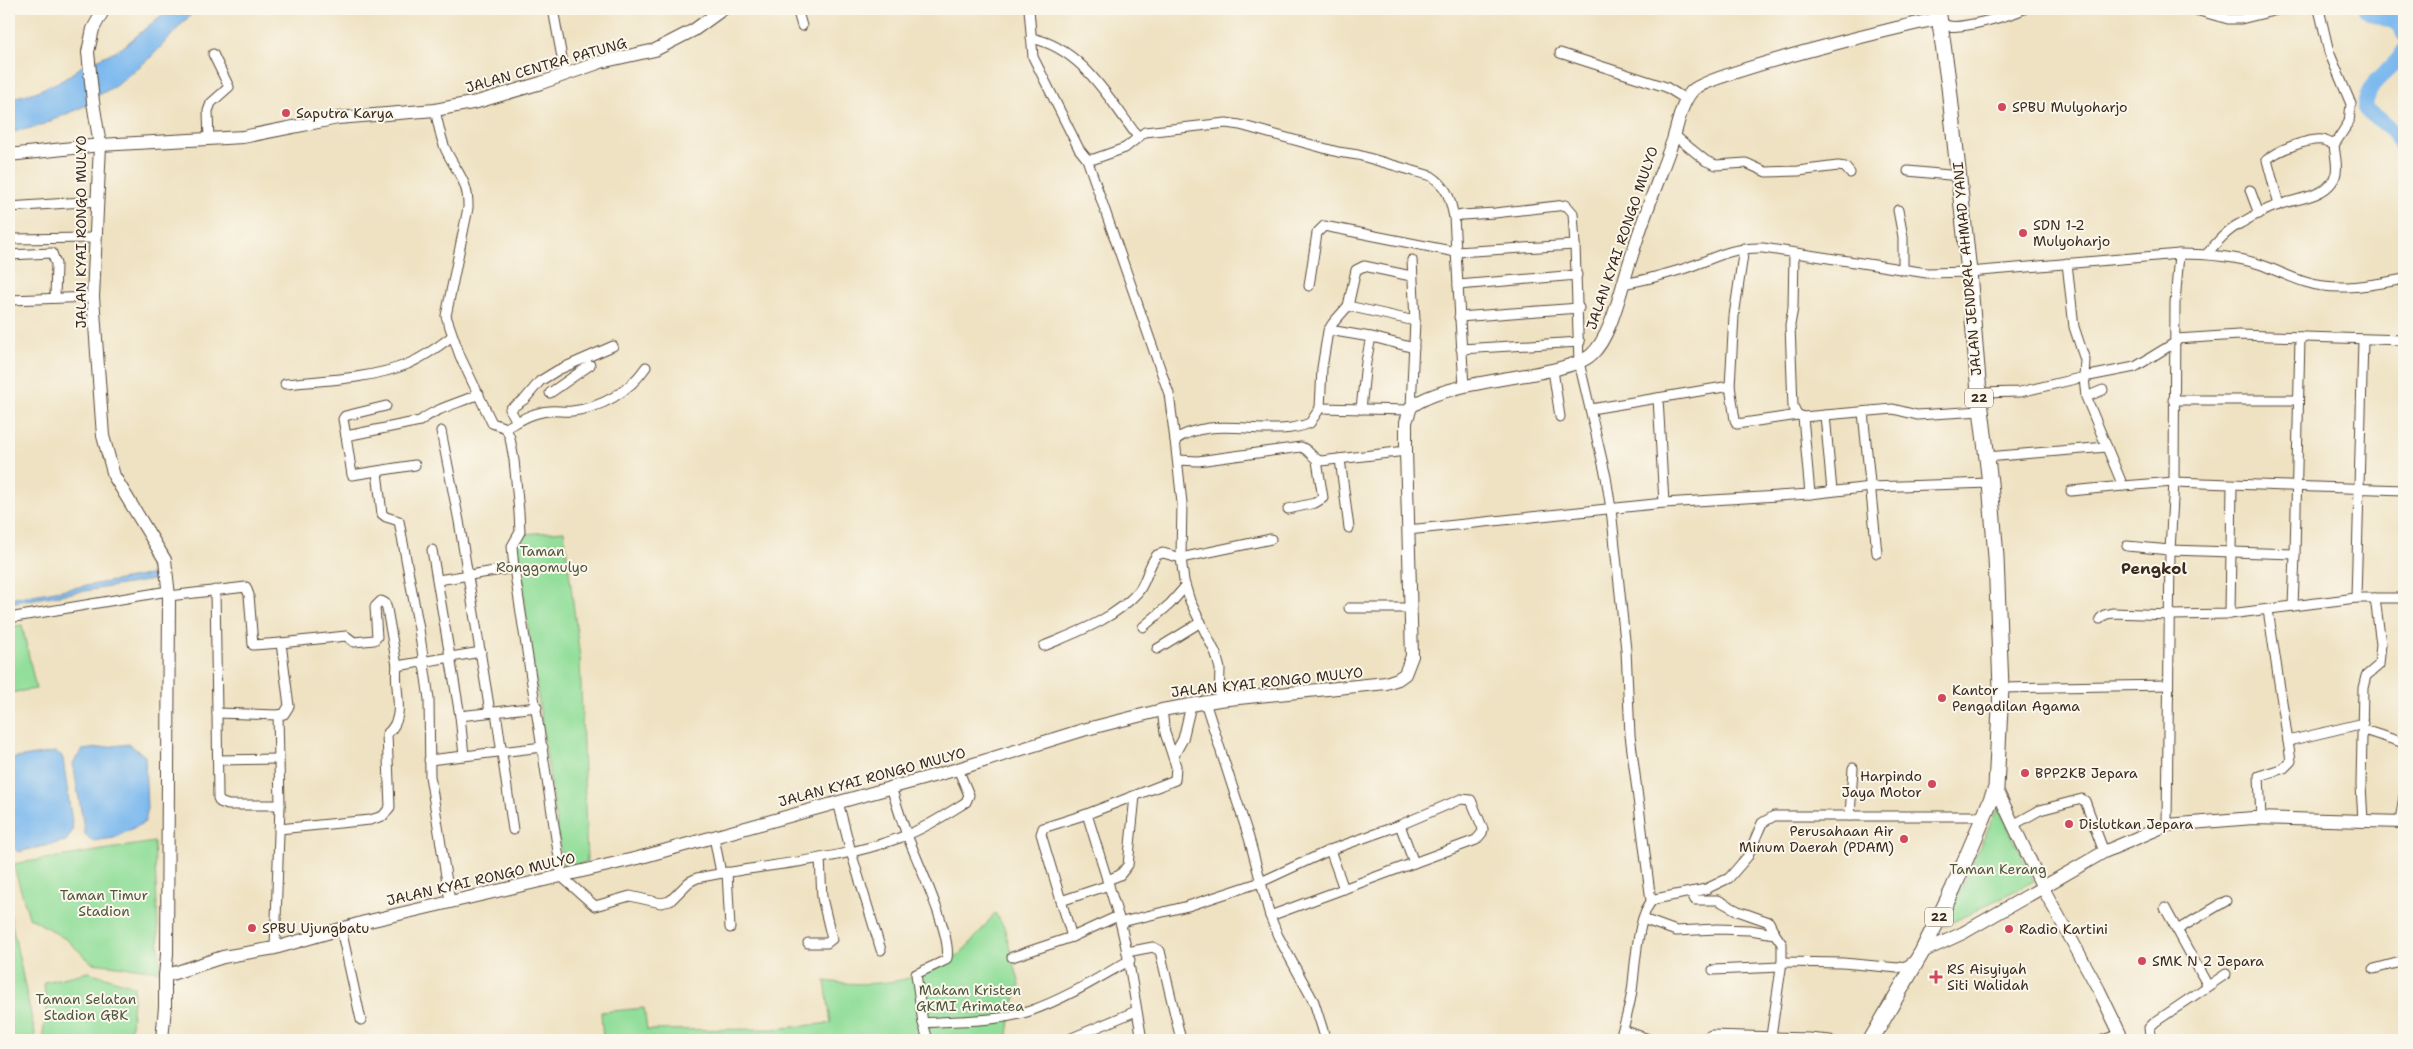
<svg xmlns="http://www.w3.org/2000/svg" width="2413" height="1049" viewBox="0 0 2413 1049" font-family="'Shantell Sans',sans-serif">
<rect width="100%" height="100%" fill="#fbf7ec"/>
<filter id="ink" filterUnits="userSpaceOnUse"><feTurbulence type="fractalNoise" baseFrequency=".02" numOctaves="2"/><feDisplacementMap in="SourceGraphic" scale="10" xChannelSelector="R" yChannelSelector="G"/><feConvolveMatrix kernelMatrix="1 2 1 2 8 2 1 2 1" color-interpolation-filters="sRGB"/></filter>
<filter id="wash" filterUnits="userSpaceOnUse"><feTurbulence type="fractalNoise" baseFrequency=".0096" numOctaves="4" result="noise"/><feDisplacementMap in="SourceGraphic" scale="20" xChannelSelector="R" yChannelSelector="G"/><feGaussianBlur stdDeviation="1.12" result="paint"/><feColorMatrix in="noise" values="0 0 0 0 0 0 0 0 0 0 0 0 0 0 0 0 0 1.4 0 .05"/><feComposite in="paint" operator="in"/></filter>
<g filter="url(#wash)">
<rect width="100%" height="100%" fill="#efe2c2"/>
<!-- green -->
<g fill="#92de9a" stroke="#66845c">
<path d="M564,531L580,658L587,862L563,870L516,544L522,534Z"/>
<path d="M22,625L36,689L9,693V627Z"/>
<path d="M1998,807L2034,881L1943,927Z"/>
<path d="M154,842L160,971L92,963L67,940L29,917L13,864Z"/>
<path d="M9,910L35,1034L33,1040H9Z"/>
<path d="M995,913L1004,927L1020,985L1012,1009L1007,1040H603L601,1012L644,1008L647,1030L774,1029L831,1023L825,981C866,987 912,984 948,962C967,951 981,930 995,913Z"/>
<path d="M89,972L134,986L130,1040H42L46,1014L44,982Z"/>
</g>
<!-- water -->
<g fill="#7ab8ee" stroke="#5a7186">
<path d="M169,9H196L151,57L115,86L90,100L87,105L39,126L9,133V99L35,92L63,80L81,67L122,48Z"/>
<path d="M160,573L159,579L9,603V599Z"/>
<path d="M129,744L145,756L147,812L145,822L114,838L92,841L85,834L73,763L82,750Z"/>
<path d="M55,752L61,755L63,759L73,830L66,841L18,852L9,843V759Z"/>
</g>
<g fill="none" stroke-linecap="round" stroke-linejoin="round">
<!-- river -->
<g stroke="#7ab8ee" stroke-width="16">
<path d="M2366,9C2377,21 2399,15 2404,34"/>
<path d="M2404,51C2392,74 2367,78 2365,108C2370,115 2374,116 2380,120C2390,127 2398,139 2404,148"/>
</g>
</g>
</g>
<g filter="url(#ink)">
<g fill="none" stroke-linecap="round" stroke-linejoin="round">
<defs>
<g id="street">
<path d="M553,9L565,74"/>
<path d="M797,9L802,26"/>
<path d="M1029,9L1033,57L1079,149L1087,159H1094L1125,148L1145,132L1226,123L1240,125L1338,152L1358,155L1431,176C1448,187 1450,199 1454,217"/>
<path d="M2192,9L2228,19H2241L2281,9"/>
<path d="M1939,20C1942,22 1945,25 1949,26C1963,29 2011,15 2024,9"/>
<path d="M1031,38C1082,48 1109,99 1138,137"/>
<path d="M1560,53L1666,87L1687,100"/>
<path d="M435,110C438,122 440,136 445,148C455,171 469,180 468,208L446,316L460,356L492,423L506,428L510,438L514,460L519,512L520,532L512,546L514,568L562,877L595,906L630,896L661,903L670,901L689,882L697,878C764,864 834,862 899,838C922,830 945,815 966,802L969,795L958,769"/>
<path d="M1674,135L1706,161L1716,165L1746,163L1766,172L1798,171L1838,166L1845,167L1850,173"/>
<path d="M209,140L208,111L211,103L229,87L213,54"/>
<path d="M1087,159L1169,394L1175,440"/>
<path d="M1908,171L1959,176"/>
<path d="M2250,190L2259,214"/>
<path d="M2279,205L2267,160C2276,150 2310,138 2323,140C2326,141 2330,143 2334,145L2349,122L2351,104L2329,52L2319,9"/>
<path d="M9,207L98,201"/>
<path d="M1898,210L1903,237V270"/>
<path d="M9,239L95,238"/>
<path d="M1794,253L1793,308L1790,325L1793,406L1797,414L1803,417L1893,409L1917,415L1981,411"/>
<path d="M2207,254C2217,242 2227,230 2241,223C2253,216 2266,209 2279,205C2295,199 2322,197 2332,182C2340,172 2335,157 2334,145"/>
<path d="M9,255L52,253L56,264L55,298"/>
<path d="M1622,284C1643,281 1663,275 1683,269C1714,259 1729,247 1763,248L1927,273L1969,272L2179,254C2206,254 2233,256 2259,264C2274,269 2289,277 2305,282C2336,292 2373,285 2404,279"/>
<path d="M1458,285L1577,275"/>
<path d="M1309,286L1317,233L1324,226L1456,252L1575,245"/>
<path d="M9,300L93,297"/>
<path d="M1348,306L1415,321"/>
<path d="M1459,317L1579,308"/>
<path d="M1329,330L1376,338L1414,348"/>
<path d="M2176,339L2239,335L2404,340"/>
<path d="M2176,342L2135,367L2084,377L2086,397L2123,486L2174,482L2404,490"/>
<path d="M1461,349L1580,342"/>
<path d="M1553,370L1560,417"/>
<path d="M285,384C325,380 370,379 408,364C424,357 438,347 451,337"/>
<path d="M1730,386L1735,420L1737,424L1798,415"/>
<path d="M1464,387L1454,217L1462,215L1495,213L1566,205L1573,213L1575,245L1579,362L1606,477L1611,509L1626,650L1630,735L1651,901"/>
<path d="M550,393L590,365"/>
<path d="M1979,393L2020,392L2084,377L2085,360L2074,327L2067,263"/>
<path d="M2086,397L2103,390"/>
<path d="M1658,398L1664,503"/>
<path d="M2173,400H2298"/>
<path d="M1411,407L1415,321L1412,260"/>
<path d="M1320,408L1409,410"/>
<path d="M1361,409L1366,362L1371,337"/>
<path d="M1591,409L1730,386L1734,316L1744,248"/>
<path d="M1863,412L1877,553"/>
<path d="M1825,415L1832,491"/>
<path d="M1803,417L1810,494"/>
<path d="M517,422L510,409L525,399L540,381L558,370L613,346"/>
<path d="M506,428C519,421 533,412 549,411C556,410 564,412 572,411C601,408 629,392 646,367"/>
<path d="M441,431L459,521L490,712"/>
<path d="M346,436L343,419L345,416L386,406"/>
<path d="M1987,457L2107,447"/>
<path d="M1340,459L1349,528"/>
<path d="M1178,460L1198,461L1301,447C1310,450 1312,459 1321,461L1406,451"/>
<path d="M415,465L352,475L346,436L420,421C436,408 460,403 479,394"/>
<path d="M377,472L382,514L386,517L399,521L419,629L429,699L430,776L450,901"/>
<path d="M2071,491L2123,486"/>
<path d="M1288,509L1315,503L1323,498L1317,461"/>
<path d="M1408,530L1664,503L1810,494L1871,487L1990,483"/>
<path d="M2127,546L2170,550L2295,554L2300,337"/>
<path d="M432,550L460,716"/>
<path d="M438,580L514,568"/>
<path d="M215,590L217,713L278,715"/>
<path d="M169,596L246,587L249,595L253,645L281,643"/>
<path d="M2356,598L2363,340"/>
<path d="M2293,606L2295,554"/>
<path d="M1349,608H1411"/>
<path d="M2230,614L2232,485"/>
<path d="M9,618L168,591"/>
<path d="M2100,619L2104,615L2112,613L2171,615L2230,614L2356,598H2404"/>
<path d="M1143,627L1170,604L1185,587"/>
<path d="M1044,646C1077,632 1113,620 1138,592C1147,581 1148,565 1157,555L1163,553L1181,558L1271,539"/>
<path d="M1157,649L1201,622"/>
<path d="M2001,688L2168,685"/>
<path d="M1219,700L1220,669L1216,654L1190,601L1184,581L1181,558L1182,503L1175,440C1212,413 1271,440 1310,423L1320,408L1322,368L1328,331L1333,323L1348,306L1356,270L1364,266L1411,276"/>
<path d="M1205,702L1249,838L1270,916L1278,936L1314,1002L1326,1040"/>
<path d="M496,712L513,830"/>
<path d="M217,713L218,798L220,802L228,805H280"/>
<path d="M2364,730L2404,743"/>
<path d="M2288,741L2364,723"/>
<path d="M464,756L460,716L537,707"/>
<path d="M1173,757L1183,739L1191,705"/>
<path d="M218,760L278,759"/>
<path d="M429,760L543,747"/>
<path d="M891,787C896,803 901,819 907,835C917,861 952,934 947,958L944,961L916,974L923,1023L928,1040"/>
<path d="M838,802L851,852L881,950"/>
<path d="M1087,814L1043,828L1041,834L1072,937L1118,916"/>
<path d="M1850,816L1853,768"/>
<path d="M2261,818L2259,776L2284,768L2291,761L2268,610"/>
<path d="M2363,821L2361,785L2363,688L2366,676L2379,665L2381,644L2375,598"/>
<path d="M2400,821L2404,796"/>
<path d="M1400,825L1414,863"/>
<path d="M2013,825L2040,810L2082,799L2085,801L2104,852"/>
<path d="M2167,825L2170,550L2174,482L2175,303L2179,254"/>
<path d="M279,829L370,820L383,816L390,807L387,734C408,716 393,690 397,666L481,652"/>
<path d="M714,837L721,873"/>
<path d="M1330,850L1344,889"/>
<path d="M727,872L730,928"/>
<path d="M1107,880L1120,875L1128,865L1135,796"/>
<path d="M1691,892L1695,900H1718L1738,911L1769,922L1775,934"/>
<path d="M1061,901L1109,885"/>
<path d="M2165,908L2208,986"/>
<path d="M1643,919L1676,931L1717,929L1750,930L1775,934L1782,944V962L1771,1036"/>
<path d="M1121,925L1087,814L1175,780L1176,766L1165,733L1162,710"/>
<path d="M341,929L361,1020"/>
<path d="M2177,930L2226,901"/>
<path d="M808,943H827L832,939L822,898L820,858"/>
<path d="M275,948L280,805L278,715L284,714L289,706L281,643L346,636L354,642L374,640L377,637L375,607L381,601L385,603L387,609L397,666"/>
<path d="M1127,952L1121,925L1126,921L1188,906L1261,882L1330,850L1400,825L1461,799L1471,800L1483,829L1482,833L1476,840L1270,916"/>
<path d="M1012,957L1072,937"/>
<path d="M1782,962L1843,963L1898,968L1908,965L1914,960"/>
<path d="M2374,969L2404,961"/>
<path d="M1713,970L1780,967"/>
<path d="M923,1023C958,1020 997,1022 1030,1011C1065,999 1098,978 1130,960"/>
<path d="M1623,1030L1651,1040"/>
<path d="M1067,1040L1136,1011"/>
<path d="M1142,1040L1127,952L1153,947L1160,951L1181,1040"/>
<path d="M1619,1040C1625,1025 1629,1008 1632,991C1635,972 1637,908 1655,899L1706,889L1729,878L1748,856L1762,823L1774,816H1984"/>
<path d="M1702,1040L1711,1035L1808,1038L1830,1040"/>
<path d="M2103,1040L2120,1034"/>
<path d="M2151,1040L2149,1028L2155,1022L2226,974"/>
</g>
<g id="secondary">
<path d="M104,9L93,29L88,52L93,102L100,145L93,297L103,436L114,476L165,560L169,596L167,954L165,976"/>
<path d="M9,155L100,145L243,137L338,118L435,110L477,102L541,83L601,62L655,50L694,30L723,9"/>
<path d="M1996,788L2043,888L2099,990L2123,1040"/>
<path d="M1922,952L1963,933L2104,852L2167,825L2253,818L2404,822"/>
<path d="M162,1040L165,1007V976L223,957L275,948L365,922L638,858L958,769L1083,730L1162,710L1219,700L1386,683L1398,679L1405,674L1412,656L1406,451V422L1411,407C1442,383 1520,379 1560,368C1571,365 1583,362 1591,355C1612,337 1622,284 1631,258C1643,218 1659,179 1673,140C1678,124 1681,104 1692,91C1706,74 1905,25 1937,19"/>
</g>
<path id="highway" d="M1871,1040L1922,952L1953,889L1996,788L2001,688L1996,557L1990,483L1979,393L1969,272L1949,87L1938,9"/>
</defs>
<!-- street casing -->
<use href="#street" stroke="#564637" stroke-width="11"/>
<!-- secondary casing -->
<use href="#secondary" stroke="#564637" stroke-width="14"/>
<!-- highway casing -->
<use href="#highway" stroke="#564637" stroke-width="17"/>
<!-- street -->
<use href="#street" stroke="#fff" stroke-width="9"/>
<!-- secondary -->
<use href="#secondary" stroke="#fff" stroke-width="12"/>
<!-- highway -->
<use href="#highway" stroke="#fff" stroke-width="15"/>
</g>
</g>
<!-- markers -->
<g fill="#d1495b" stroke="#fbf7ec" stroke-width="2">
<circle cx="2002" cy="107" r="5"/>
<circle cx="286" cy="113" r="5"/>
<circle cx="2023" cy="233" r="5"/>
<circle cx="1942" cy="698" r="5"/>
<circle cx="2025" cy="773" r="5"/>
<circle cx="1932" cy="784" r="5"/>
<circle cx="2069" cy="824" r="5"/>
<circle cx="1904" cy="839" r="5"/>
<circle cx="252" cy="928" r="5"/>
<circle cx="2009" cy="929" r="5"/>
<circle cx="2142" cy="961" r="5"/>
<path d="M1933.5 969.5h5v5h5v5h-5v5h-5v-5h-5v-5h5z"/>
</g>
<g text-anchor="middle" stroke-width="4" stroke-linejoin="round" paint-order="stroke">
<!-- shield labels -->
<g fill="#fbf7ec" stroke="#75685c" stroke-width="1">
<rect x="1965" y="388.5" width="28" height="19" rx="4"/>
<rect x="1925" y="907.5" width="28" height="19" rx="4"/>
</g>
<g font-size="12" font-weight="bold" fill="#3b2a1e">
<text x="1979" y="402">22</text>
<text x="1939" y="921">22</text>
</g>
<!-- street labels -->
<g font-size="14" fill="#3b2a1e" stroke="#fbf7ec">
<text transform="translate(546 65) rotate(-16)" y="5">JALAN CENTRA PATUNG</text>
<text transform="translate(81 232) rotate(-90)" y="5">JALAN KYAI RONGO MULYO</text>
<text transform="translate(1622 238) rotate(-71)" y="5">JALAN KYAI RONGO MULYO</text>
<text transform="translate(1967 269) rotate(-95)" y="5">JALAN JENDRAL AHMAD YANI</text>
<text transform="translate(1267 682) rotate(-6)" y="5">JALAN KYAI RONGO MULYO</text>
<text transform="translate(872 777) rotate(-15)" y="5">JALAN KYAI RONGO MULYO</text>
<text transform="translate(481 879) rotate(-13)" y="5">JALAN KYAI RONGO MULYO</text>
</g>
<!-- poi labels -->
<g font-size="14" fill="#3b2a1e" stroke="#fbf7ec" text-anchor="start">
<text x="2012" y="112">SPBU Mulyoharjo</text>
<text x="296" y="118">Saputra Karya</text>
<text x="2033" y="230">SDN 1-2<tspan x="2033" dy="16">Mulyoharjo</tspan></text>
<text x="1952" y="695">Kantor<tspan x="1952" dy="16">Pengadilan Agama</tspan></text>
<text x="2035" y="778">BPP2KB Jepara</text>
<text x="1922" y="781" text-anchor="end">Harpindo<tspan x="1922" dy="16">Jaya Motor</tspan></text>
<text x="2079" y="829">Dislutkan Jepara</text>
<text x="1894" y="836" text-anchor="end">Perusahaan Air<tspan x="1894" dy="16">Minum Daerah (PDAM)</tspan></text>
<text x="262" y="933">SPBU Ujungbatu</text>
<text x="2019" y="934">Radio Kartini</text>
<text x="2152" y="966">SMK N 2 Jepara</text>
<text x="1947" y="974">RS Aisyiyah<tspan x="1947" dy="16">Siti Walidah</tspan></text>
</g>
<!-- park labels -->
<g font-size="14" fill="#51573d" stroke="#fbf7ec">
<text x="542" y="556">Taman<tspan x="542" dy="16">Ronggomulyo</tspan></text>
<text x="1998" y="874">Taman Kerang</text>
<text x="104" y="900">Taman Timur<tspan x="104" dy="16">Stadion</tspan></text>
<text x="970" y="995">Makam Kristen<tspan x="970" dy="16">GKMI Arimatea</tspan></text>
<text x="86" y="1004">Taman Selatan<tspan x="86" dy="16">Stadion GBK</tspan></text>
</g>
<!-- quarter labels -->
<g font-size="16" font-weight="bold" fill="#3b2a1e" stroke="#fbf7ec">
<text x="2154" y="574">Pengkol</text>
</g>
</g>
<!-- margin -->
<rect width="2413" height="1049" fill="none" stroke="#fbf7ec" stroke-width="30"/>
</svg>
